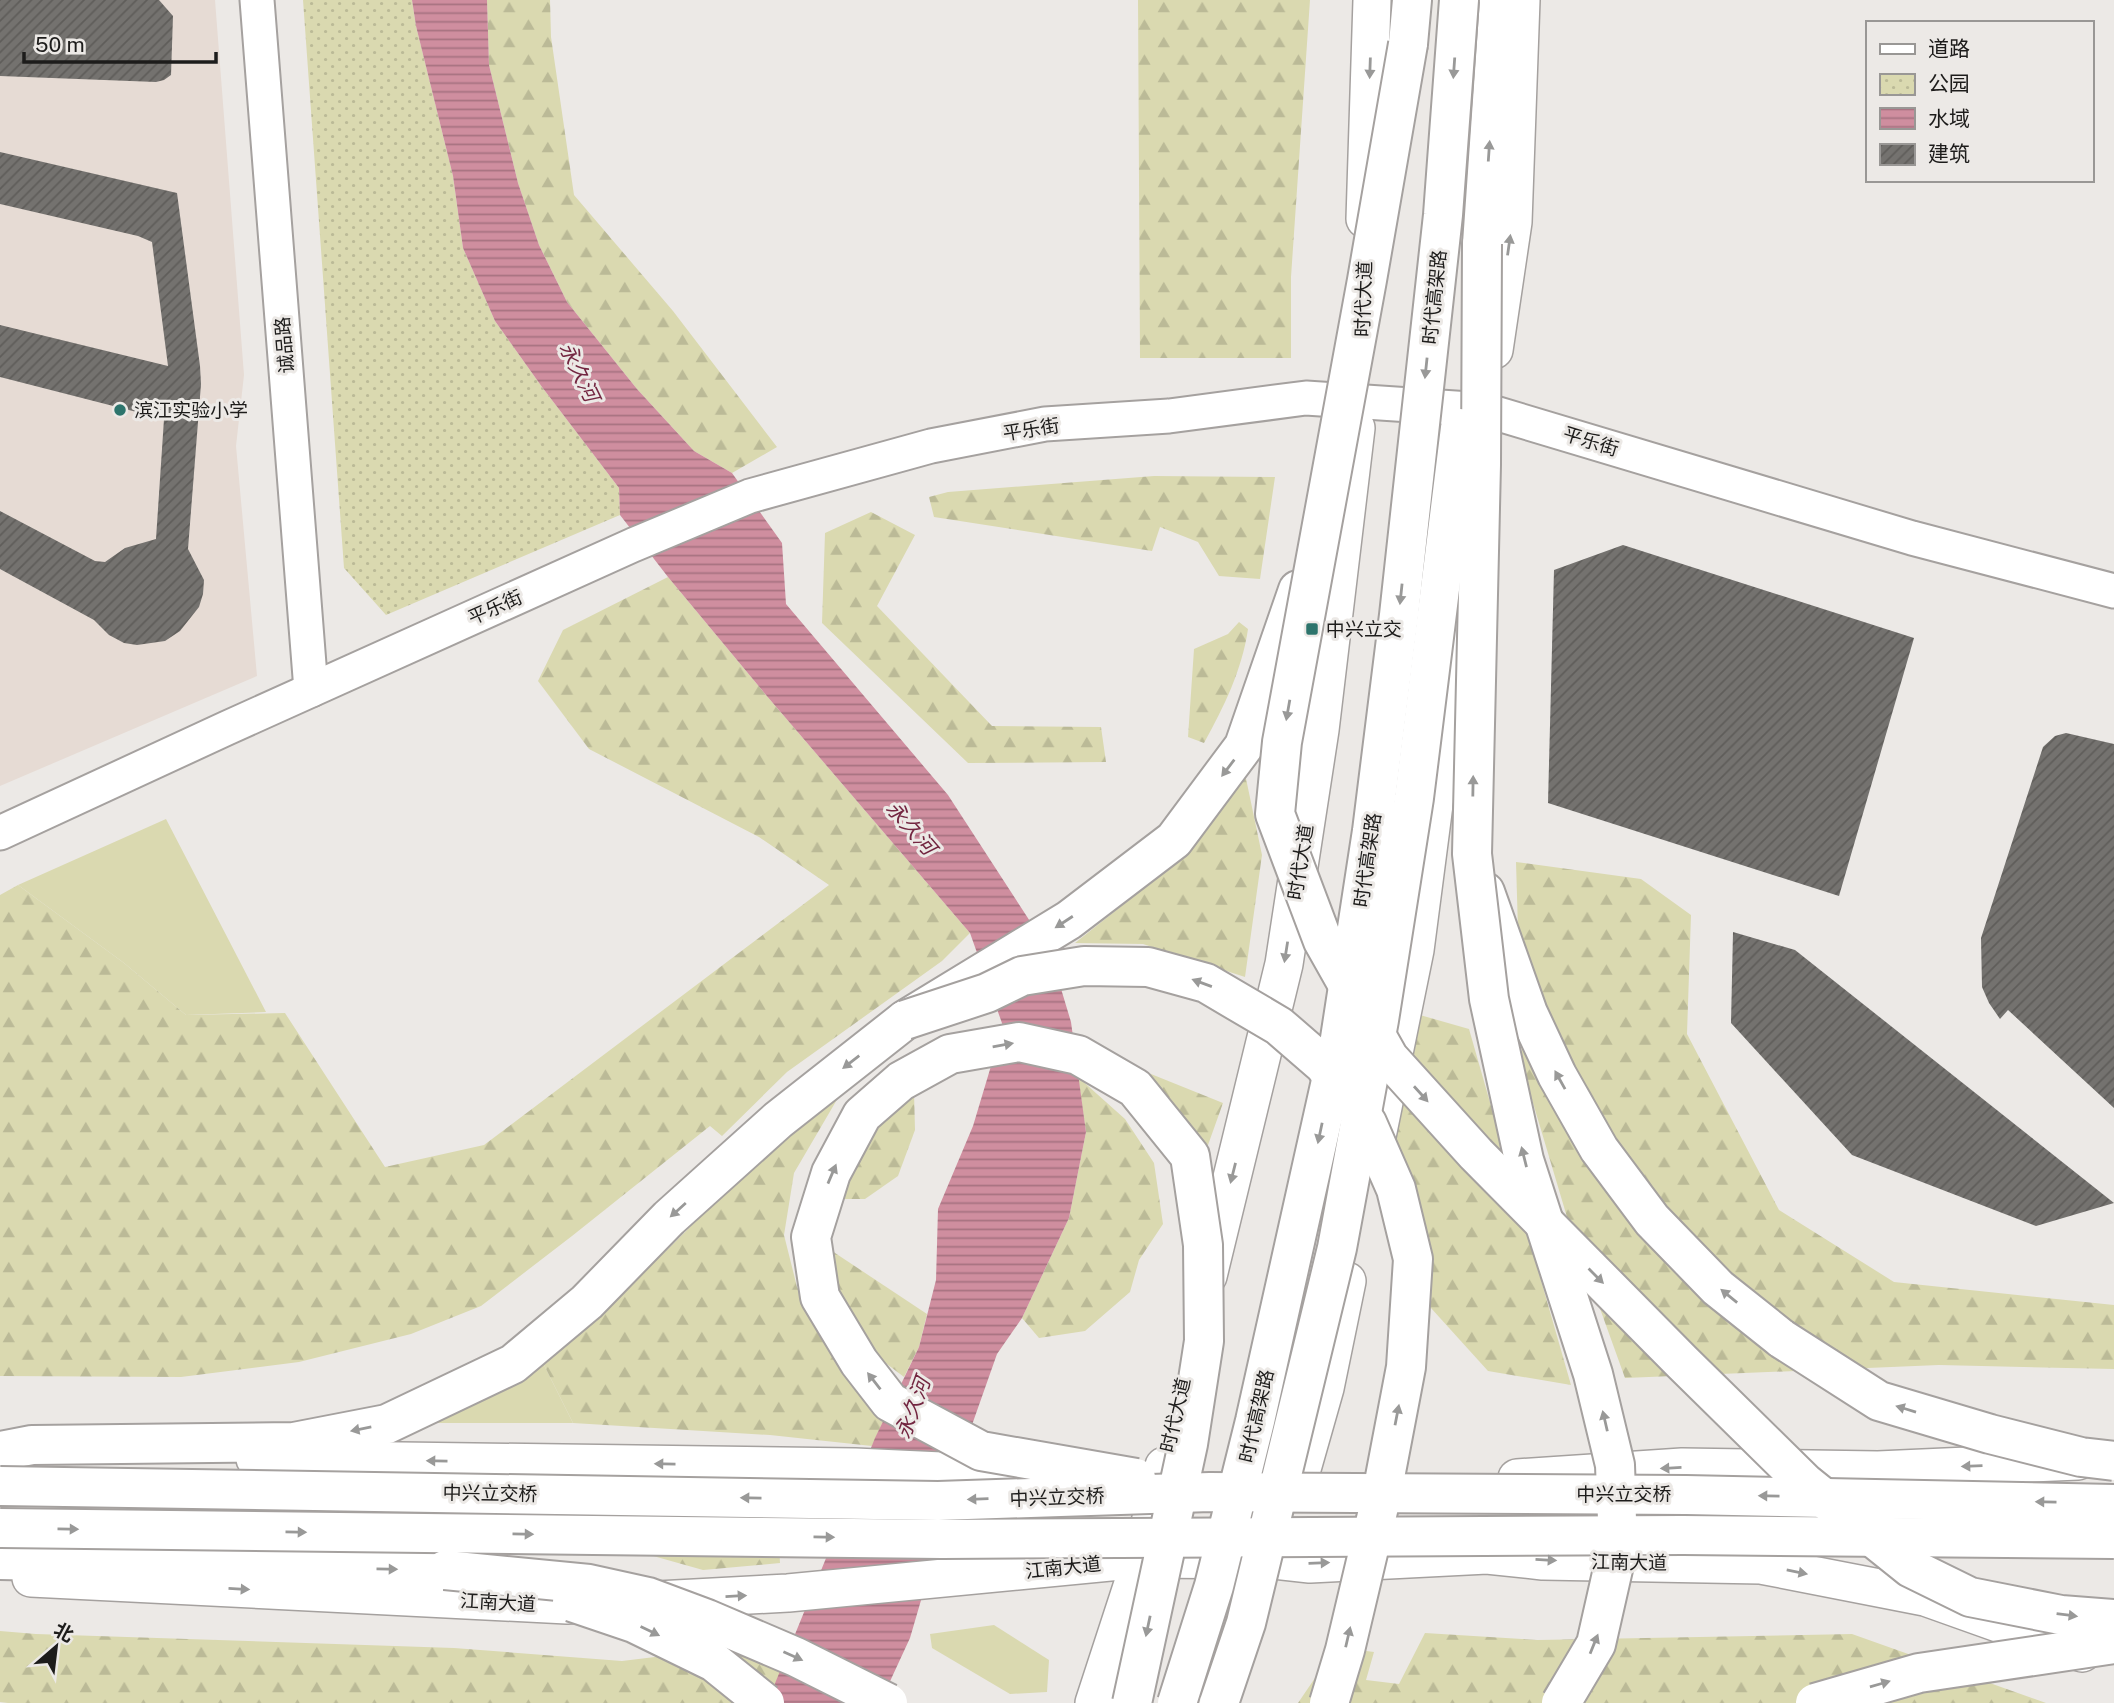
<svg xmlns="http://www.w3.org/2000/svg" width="2114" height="1703" viewBox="0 0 2114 1703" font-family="'Public Sans','Noto Sans SC',sans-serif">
<defs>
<pattern id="forest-firs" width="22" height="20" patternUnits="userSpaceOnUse" patternTransform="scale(1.75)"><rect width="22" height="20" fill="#dad9b0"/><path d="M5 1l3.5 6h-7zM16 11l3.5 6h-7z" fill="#bbba97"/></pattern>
<pattern id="park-dots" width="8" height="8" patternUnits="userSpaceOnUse" patternTransform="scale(1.75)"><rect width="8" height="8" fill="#dad9b0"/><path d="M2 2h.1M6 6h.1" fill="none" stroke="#bbba97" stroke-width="1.8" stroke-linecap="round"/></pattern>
<pattern id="water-rules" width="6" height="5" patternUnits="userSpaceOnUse" patternTransform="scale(1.75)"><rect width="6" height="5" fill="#cf8e9f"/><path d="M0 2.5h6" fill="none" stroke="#a77381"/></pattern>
<pattern id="building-hatch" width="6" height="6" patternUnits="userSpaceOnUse" patternTransform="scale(1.75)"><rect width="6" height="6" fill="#74726f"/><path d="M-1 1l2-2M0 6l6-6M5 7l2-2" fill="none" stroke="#5f5d5a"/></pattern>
</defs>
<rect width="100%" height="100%" fill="#ece9e6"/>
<!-- built -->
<path fill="#e6dbd4" d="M0,0H215L244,375L236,446L257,676L0,786Z"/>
<!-- grass -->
<g fill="#dad9b0">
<path d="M166,819L266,1012L186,1015L124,963L18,885Z"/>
<path d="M542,1361L573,1423H421Z"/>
<path d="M994,1625L1049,1660L1047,1692L1010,1694L932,1648L930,1634Z"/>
</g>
<!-- forest -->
<g fill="url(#forest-firs)">
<path d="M487,0H550L551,37L574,195L673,311L777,447L732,473L694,451L637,389L567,302L539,245L518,183L489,65Z"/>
<path d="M1138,0H1310L1291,277V358H1140Z"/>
<path d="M1154,476L1275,477L1260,579L1219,576L1198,542L1160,527L1152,551L934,517L929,497L948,492Z"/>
<path d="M871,512L915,535L877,606L992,726L1101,727L1106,762L968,763L822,623L825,533Z"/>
<path d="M668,577L766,695L970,933L942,961L787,1072L722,1136L710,1126L572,1236L481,1306L411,1334L299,1362L181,1377L0,1376V895L18,885L124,963L186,1015L285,1013L385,1167L484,1145L829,885L759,837L589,749L538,681L563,630Z"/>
<path d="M1239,622L1248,629C1242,670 1224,707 1204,743L1188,737L1194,649L1228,634Z"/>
<path d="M1244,769L1262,855L1245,977L1143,944L1075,943L1144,888L1181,852Z"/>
<path d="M1516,862L1641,879L1691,915L1687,1034L1779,1210L1894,1282L2114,1305V1369L1939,1365L1625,1378L1567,1217L1522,1066Z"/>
<path d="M1413,1013L1469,1029L1571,1385L1488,1371L1421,1297L1387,1131Z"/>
<path d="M1141,1070L1223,1103L1198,1173Z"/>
<path d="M1078,1077L1125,1119L1154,1163L1163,1224L1139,1260L1130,1292L1085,1331L1039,1338L1022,1318L1069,1218L1086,1132Z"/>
<path d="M842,1091L794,1173L784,1235L797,1287L849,1380L887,1413L872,1446L770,1435L573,1423L542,1361L604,1309L668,1249L807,1110Z"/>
<path d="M914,1092L915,1130L898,1176L865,1199H834L866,1117Z"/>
<path d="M826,1247L927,1314L919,1347L904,1377L867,1349L825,1277Z"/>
<path d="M779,1544L780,1563L703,1570L639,1552Z"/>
<path d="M0,1631L36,1634L454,1648L622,1661L794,1640L767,1703H8L0,1702Z"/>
<path d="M1425,1633L1538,1640L1852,1634L2046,1703H1298L1336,1647L1374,1652L1366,1680L1399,1684Z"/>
</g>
<!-- park -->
<path fill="url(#park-dots)" d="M303,0H412L416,26L453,176L463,248L495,321L542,387L619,488L620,515L386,615L344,568Z"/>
<!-- water -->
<path fill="url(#water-rules)" d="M412,0H487L489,65L518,183L539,245L567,302L637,389L694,451L732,473L782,543L786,604L948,795L1050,952L1071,1022L1086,1132L1069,1218L1022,1318L997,1354L973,1422L910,1638L880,1703H767L875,1438L919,1347L936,1280L938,1209L973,1126L1003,1026L970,933L766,695L668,577L620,515L619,488L542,387L495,321L463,248L453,176L416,26Z"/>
<!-- building -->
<g fill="url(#building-hatch)">
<path d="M0,0H159L173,16L171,75L164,80L156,82L0,76Z"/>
<path d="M0,152L177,193L200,366L201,384L188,549L204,580L203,594L199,607L180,631L165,641L137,645L124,643L109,635L94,620L0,569V511L95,561L105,562L125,548L156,539L164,419L0,377V325L168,366L152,242L138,236L0,204Z"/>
<path d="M1623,545L1914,638L1839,896L1548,803L1554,570Z"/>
<path d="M2066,733L2114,744V1108L2008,1010L2000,1019L1989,1003L1982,987L1981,938L2043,747L2055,736Z"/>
<path d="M1733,932L1795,950L2114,1203L2036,1226L1852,1155L1731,1023Z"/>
</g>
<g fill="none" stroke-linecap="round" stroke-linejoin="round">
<defs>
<g id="secondary">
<path d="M257,0L311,690"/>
<path d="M0,833L227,728L633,545L750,496L931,446L1045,424L1169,416L1306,398L1485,410L1912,538L2114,591"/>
</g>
<g id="primary">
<path d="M1365,219L1372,0"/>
<path d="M1494,350L1513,222L1521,0"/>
<path d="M1373,1156L1415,950L1465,567"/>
<path d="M1208,1276L1284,964L1320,730L1356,428"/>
<path d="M255,1459L855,1467L1051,1476"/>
<path d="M1517,1478L1682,1467L1878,1470L2078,1461"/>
<path d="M1296,1490L1325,1388L1347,1281"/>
<path d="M31,1578L567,1605L603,1603"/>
<path d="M657,1600L788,1593L1141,1559L1274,1560L1310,1564L1487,1555L1543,1561L1761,1565L1925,1597L2082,1653"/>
<path d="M1094,1703L1141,1559L1164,1466"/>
</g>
<g id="highway">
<path d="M1408,44L1412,0"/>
<path d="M1482,244L1499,0"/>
<path d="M1485,892L1528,1013L1557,1075L1599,1149L1652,1220L1718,1288L1782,1339"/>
<path d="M0,1451L32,1445L294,1442L387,1424L513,1364L587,1302L669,1218L778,1120L905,1020L1069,920L1174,840L1244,746L1298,590"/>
<path d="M0,1560L445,1570"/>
</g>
</defs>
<!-- secondary casing -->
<use href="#secondary" stroke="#a5a19f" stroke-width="37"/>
<!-- primary casing -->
<use href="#primary" stroke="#a5a19f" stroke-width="40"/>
<!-- highway casing -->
<use href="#highway" stroke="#a5a19f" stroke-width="42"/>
<!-- secondary -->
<use href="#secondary" stroke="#fff" stroke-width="33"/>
<!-- primary -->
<use href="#primary" stroke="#fff" stroke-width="37"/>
<!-- highway -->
<use href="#highway" stroke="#fff" stroke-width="38"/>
<defs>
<g id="highway-bridge">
<path d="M1408,44L1367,280L1282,742L1275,814L1323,941L1389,1058L1476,1154L1682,1362L1805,1483L1911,1568L1970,1597L2061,1615L2114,1619"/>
<path d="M1482,244L1481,465L1472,854L1489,999L1524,1160L1593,1374L1615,1465L1618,1547L1596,1644L1561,1703"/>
<path d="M905,1020L987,993L1022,976L1084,966L1148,967L1206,983L1279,1026L1324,1065L1367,1123L1396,1189L1413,1259L1406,1367L1381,1498L1345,1650L1329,1703"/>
<path d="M1782,1339L1879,1401L1990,1434L2081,1457L2114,1461"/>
<path d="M0,1486L938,1501L1210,1492L1686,1495L2114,1504"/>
<path d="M0,1528L942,1539L1683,1535L2114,1539"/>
<path d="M445,1570L589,1584L648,1597L707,1619L796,1657L888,1703"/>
<path d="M572,1602L634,1623L714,1662L765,1703"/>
<path d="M1132,1703L1188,1444L1204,1341L1203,1245L1190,1156L1135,1088L1078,1055L1019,1042L950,1054L901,1081L862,1115L831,1173L811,1237L820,1297L859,1362L890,1402L981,1451L1136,1478"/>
<path d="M1177,1703L1214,1586L1255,1421L1339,1045L1372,831L1399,615L1443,215L1459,0"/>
<path d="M1219,1703L1246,1623L1337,1248L1379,1020L1414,798L1460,428"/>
<path d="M1815,1703L1919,1673L2114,1644"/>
</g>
</defs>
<!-- highway-bridge casing -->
<use href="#highway-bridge" stroke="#a5a19f" stroke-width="42" stroke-linecap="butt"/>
<!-- highway-bridge -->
<use href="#highway-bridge" stroke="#fff" stroke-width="38"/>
</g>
<!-- one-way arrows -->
<defs><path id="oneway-solid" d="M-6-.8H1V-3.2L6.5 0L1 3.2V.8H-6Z" transform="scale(1.75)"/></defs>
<g fill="#999998">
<use href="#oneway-solid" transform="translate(1370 68) rotate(92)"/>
<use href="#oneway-solid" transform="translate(1454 68) rotate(94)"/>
<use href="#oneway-solid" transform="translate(1489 151) rotate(-86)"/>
<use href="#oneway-solid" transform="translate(1509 245) rotate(-82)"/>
<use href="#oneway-solid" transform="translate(1426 368) rotate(96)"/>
<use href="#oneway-solid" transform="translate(1401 594) rotate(96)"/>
<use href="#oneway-solid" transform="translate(1288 710) rotate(100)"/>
<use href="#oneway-solid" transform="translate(1228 768) rotate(127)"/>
<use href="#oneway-solid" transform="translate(1473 786) rotate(-89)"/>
<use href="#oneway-solid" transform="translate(1064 922) rotate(147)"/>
<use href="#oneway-solid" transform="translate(1286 952) rotate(99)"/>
<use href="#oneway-solid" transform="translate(1202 983) rotate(-160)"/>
<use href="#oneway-solid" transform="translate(1003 1045) rotate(-10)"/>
<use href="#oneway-solid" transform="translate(851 1062) rotate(142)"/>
<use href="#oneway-solid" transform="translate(1560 1080) rotate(-119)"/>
<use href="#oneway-solid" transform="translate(1421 1094) rotate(48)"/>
<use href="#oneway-solid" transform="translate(1320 1133) rotate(102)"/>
<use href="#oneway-solid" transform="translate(1524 1157) rotate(-104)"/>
<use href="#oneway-solid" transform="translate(1233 1173) rotate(104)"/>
<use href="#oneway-solid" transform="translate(832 1174) rotate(-67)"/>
<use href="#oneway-solid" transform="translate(678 1210) rotate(138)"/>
<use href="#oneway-solid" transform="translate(1596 1276) rotate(45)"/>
<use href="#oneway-solid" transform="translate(1729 1296) rotate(-141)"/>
<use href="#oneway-solid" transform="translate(874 1381) rotate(-128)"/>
<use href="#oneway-solid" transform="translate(1906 1409) rotate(-163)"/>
<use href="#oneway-solid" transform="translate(1397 1415) rotate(-79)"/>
<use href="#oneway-solid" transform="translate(1605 1421) rotate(-103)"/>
<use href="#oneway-solid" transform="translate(361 1429) rotate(169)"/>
<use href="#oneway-solid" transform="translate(437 1461) rotate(-179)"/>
<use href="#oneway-solid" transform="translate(665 1464) rotate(-179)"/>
<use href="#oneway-solid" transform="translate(1972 1466) rotate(178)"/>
<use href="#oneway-solid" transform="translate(1671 1468) rotate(177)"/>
<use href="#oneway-solid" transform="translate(1769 1496) rotate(-179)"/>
<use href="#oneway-solid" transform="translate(751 1498) rotate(-179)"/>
<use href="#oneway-solid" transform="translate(978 1499) rotate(178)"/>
<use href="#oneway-solid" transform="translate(2046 1502) rotate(-179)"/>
<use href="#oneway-solid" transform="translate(68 1529) rotate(1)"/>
<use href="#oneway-solid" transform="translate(296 1532) rotate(1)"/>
<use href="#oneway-solid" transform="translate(523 1534) rotate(1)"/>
<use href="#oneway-solid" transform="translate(824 1537) rotate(1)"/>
<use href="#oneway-solid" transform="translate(1546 1560) rotate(3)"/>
<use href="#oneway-solid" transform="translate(1319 1563) rotate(-2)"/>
<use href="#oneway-solid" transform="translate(387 1569) rotate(1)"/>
<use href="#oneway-solid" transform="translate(1797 1572) rotate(11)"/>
<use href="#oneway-solid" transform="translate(239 1589) rotate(3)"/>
<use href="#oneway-solid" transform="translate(736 1596) rotate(-3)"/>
<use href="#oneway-solid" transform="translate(2067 1615) rotate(7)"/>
<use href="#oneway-solid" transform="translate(1148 1626) rotate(102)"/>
<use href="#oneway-solid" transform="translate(650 1631) rotate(26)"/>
<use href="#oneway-solid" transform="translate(1348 1637) rotate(-77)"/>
<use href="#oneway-solid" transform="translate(1594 1644) rotate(-68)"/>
<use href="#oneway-solid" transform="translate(793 1656) rotate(24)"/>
<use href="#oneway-solid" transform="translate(1880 1684) rotate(-16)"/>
</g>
<!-- markers -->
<g fill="#2d746c" stroke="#ece9e6" stroke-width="2.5">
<circle cx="120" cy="410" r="7"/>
<rect x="1305" y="622" width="14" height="14" rx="3.5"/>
</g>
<g text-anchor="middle" stroke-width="6" stroke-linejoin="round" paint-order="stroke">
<!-- street labels -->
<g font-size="19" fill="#1d1c1b" stroke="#ece9e6">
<text transform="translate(1434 297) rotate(-84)" y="7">时代高架路</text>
<text transform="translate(1363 299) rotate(-88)" y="7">时代大道</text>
<text transform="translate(284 345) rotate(-95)" y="7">诚品路</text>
<text transform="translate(1031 429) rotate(-9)" y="7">平乐街</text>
<text transform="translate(1591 441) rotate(17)" y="7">平乐街</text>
<text transform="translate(495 607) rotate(-24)" y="7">平乐街</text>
<text transform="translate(1367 860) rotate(-82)" y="7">时代高架路</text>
<text transform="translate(1300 862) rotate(-81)" y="7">时代大道</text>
<text transform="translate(1175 1415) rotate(-77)" y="7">时代大道</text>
<text transform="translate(1256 1416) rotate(-77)" y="7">时代高架路</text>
<text transform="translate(490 1493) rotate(1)" y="7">中兴立交桥</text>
<text x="1624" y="1501">中兴立交桥</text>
<text transform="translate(1057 1497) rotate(-2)" y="7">中兴立交桥</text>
<text transform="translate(1629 1562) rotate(1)" y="7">江南大道</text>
<text transform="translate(1063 1567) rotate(-6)" y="7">江南大道</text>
<text transform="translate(498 1602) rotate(3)" y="7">江南大道</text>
</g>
<!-- poi labels -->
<g font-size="19" fill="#1d1c1b" stroke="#ece9e6" text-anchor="start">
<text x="134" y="417">滨江实验小学</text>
<text x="1326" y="636">中兴立交</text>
</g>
<!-- water labels -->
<g font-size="21" font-style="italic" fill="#732641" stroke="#ece9e6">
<text transform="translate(579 372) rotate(64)" y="7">永久河</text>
<text transform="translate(911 828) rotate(49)" y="7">永久河</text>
<text transform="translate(913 1408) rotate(-70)" y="7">永久河</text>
</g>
</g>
<!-- legend -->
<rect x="1866" y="21" width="228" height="161" fill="#ece9e6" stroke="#999795" stroke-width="2"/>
<rect x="1880" y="44" width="35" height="10" fill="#ffffff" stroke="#999795" stroke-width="2"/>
<text x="1928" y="56" font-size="21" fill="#1d1c1b">道路</text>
<rect x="1880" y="74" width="35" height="21" fill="url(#park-dots)" stroke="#999795" stroke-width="2"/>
<text x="1928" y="91" font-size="21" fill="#1d1c1b">公园</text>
<rect x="1880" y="108" width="35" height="21" fill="url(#water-rules)" stroke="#999795" stroke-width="2"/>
<text x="1928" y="126" font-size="21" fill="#1d1c1b">水域</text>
<rect x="1880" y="144" width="35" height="21" fill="url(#building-hatch)" stroke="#999795" stroke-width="2"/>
<text x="1928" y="161" font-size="21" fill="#1d1c1b">建筑</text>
<!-- north arrow -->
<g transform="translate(56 1647) rotate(28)" stroke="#ece9e6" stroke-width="5" paint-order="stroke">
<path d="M0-5L12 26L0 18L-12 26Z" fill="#1d1c1b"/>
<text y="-10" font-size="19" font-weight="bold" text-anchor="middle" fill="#1d1c1b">北</text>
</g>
<!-- scale -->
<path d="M24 52v10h192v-10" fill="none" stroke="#1d1c1b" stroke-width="3.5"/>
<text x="35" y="52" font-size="21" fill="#1d1c1b" stroke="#ece9e6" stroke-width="5" paint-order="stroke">50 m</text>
</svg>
